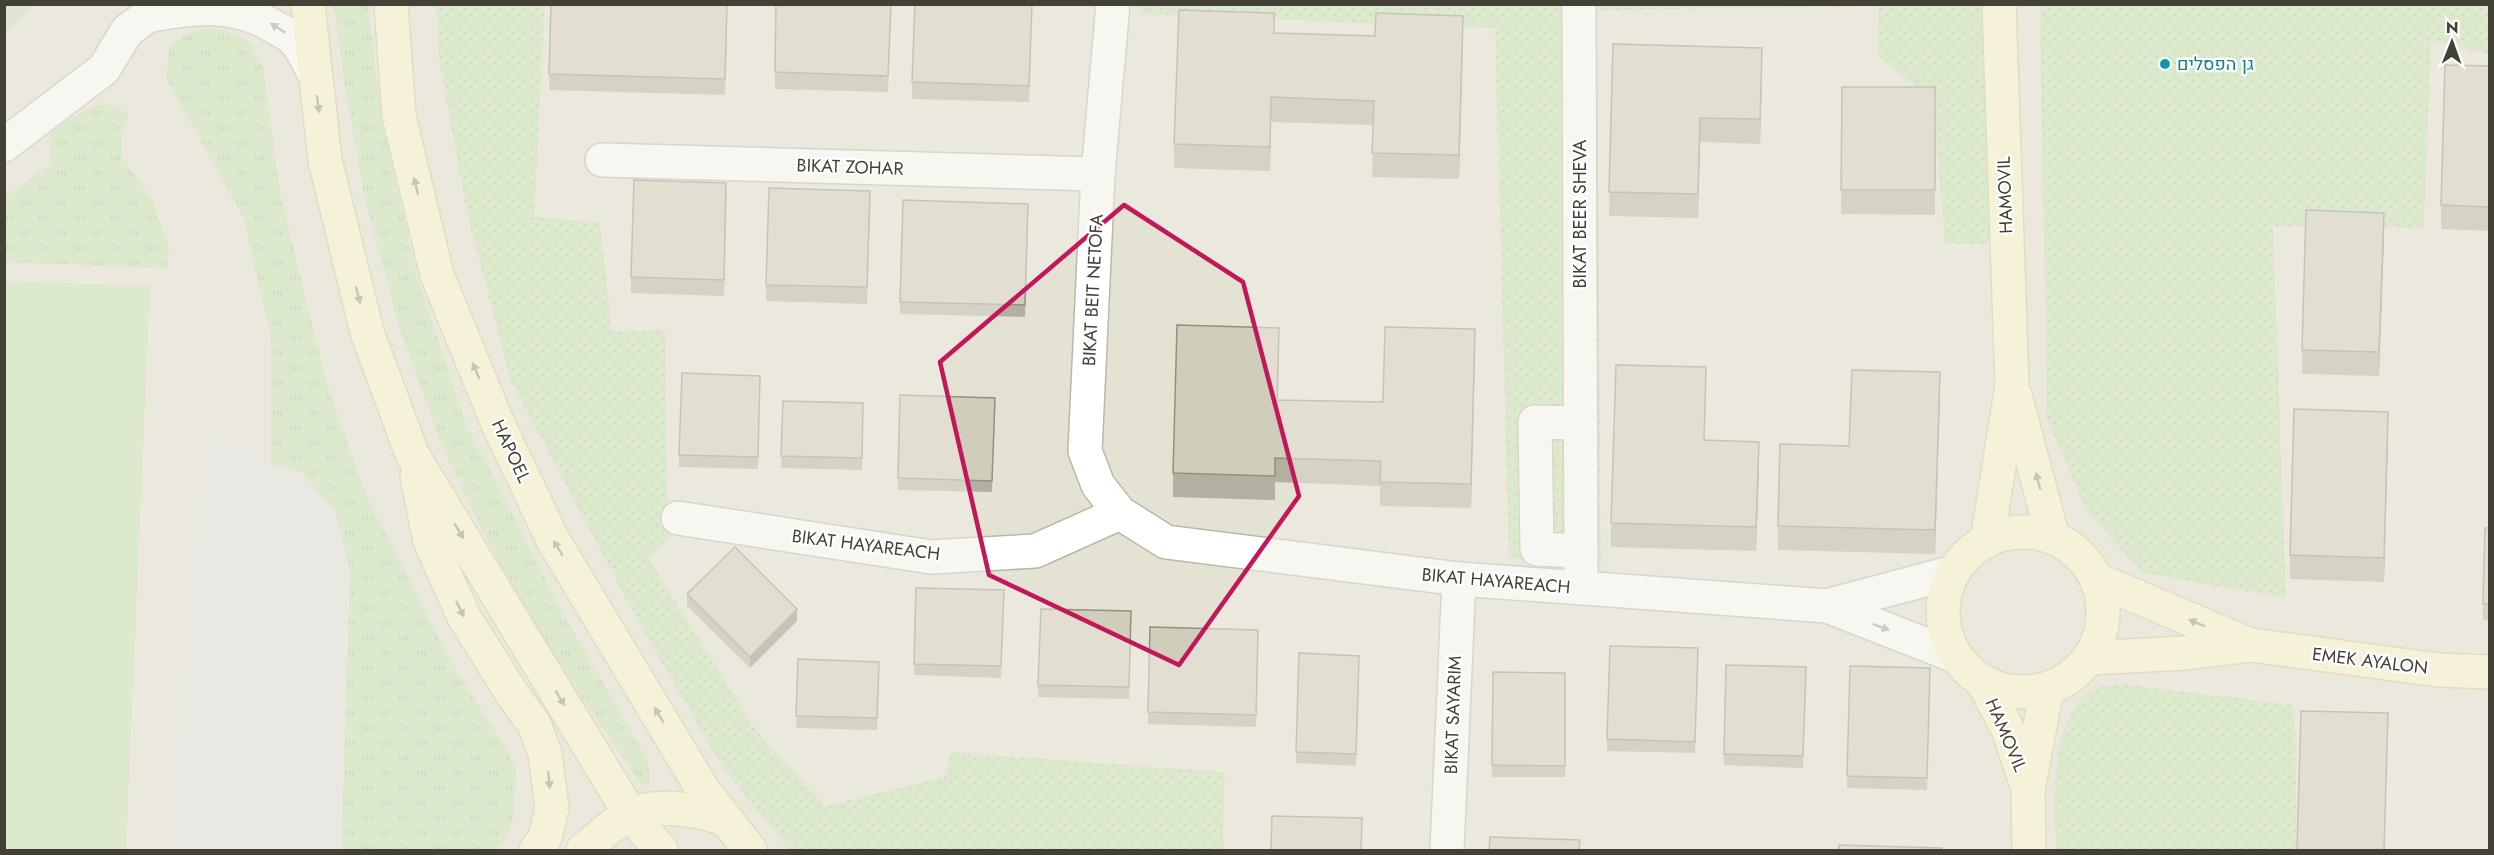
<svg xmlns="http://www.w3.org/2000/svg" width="2494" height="855" viewBox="0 0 2494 855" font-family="Jost,Heebo,sans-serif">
<defs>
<pattern id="grass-tufts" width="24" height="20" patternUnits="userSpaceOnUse" patternTransform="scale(1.5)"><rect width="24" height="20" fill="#c3e2b0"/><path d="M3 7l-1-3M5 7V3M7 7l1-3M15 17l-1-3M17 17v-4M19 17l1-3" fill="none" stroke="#a9c398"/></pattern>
<pattern id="park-dots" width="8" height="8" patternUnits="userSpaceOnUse" patternTransform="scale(1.5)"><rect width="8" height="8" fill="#c3e2b0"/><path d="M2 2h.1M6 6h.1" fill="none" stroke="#a9c398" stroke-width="1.8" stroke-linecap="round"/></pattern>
</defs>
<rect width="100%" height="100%" fill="#f1efe5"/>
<!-- residential -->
<rect fill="#e4e2d3" x="5" y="5" width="2484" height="845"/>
<!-- grass -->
<g fill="url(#grass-tufts)">
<path d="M334,5H368L382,121L417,277L466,423L560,608L647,759L650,775L649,786L641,784L549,650L500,566L445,454L398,324L364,195L344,82Z"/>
<path d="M206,28L227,30L250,43L263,67L280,192L326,380L364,490L450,660L506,748L516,770L514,816L506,839L497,850H341L350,568L301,472L271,464V338L243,217L166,79L170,45L185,35Z"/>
<path d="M96,105H115L129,115L122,137L121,155L153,201L169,247L168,269L5,262V197L50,164L51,146L48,137L57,126Z"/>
</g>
<!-- park -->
<g fill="url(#park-dots)">
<path d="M1140,4L1992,5L1995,245L1945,243L1933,103L1877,54L1879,6L1597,10L1601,567L1509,558L1495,28L1140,14Z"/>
<path d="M436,5H545L534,217L600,222L612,331L665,330L668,538L648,558L757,732L825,806L945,777L950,752L1225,772L1223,850H789L724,769L647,638L511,382L467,213L439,59Z"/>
<path d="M2040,5H2489V54L2431,41L2424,228L2273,226L2286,598L2143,573L2086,511L2047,418Z"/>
<path d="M2121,684L2294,705L2297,850H2056C2055,807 2047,708 2098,688C2105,686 2114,685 2121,684Z"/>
</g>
<!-- garden -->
<g fill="#c3e2b0">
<path d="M5,4L34,5L5,34L4,5Z"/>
<path d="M5,281L150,286L126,850H5Z"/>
</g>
<!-- parking -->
<path fill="#e2e1dd" d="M207,433L271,464L301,472L335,511L350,568L341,850H170Z"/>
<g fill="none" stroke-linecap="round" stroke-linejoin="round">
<defs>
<g id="street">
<path d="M1113,4L1098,174L1085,451L1098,485L1120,513L1166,542L1459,579L1827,606L1955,656"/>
<path d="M1579,4L1581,588"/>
<path d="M147,16C192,7 236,2 276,28C281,31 288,34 292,38C301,46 308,62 314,73"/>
<path d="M4,145L104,69L127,31L163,4"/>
<path d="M602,160L1098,174"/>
<path d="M1580,423L1535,422L1537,549L1581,551"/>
<path d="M678,518L931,557L1035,551L1120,513"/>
<path d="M1827,606L1954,572"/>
<path d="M1447,850L1459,579"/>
</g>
<g id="secondary">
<path d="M308,4L325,160L367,332L412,454L630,814L661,850"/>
<path d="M391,4L399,116L437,275L498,424L553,540L703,790L750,850"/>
<path d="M2015,395L2053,538"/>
<path d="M417,476L430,541L463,615L511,692L534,724L545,753L552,808L545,838L536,850"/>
<circle cx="2023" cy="612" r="80"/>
<path d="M1987,541L2012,385L1999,4"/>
<path d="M2098,580L2250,645"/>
<path d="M2090,658L2185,653L2251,645L2438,670L2490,672"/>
<path d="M1983,682L2008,730L2028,788"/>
<path d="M583,850C620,819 635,802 687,810C702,812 714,815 728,821"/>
<path d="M2029,850L2028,790L2047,689"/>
</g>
</defs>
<!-- street casing -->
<use href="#street" stroke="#bbb8a8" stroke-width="36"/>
<!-- secondary casing -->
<use href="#secondary" stroke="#cdc897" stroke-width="36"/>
<!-- street -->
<use href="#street" stroke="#fff" stroke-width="33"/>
<!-- secondary -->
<use href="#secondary" stroke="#faf6c6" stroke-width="33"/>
</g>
<!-- wall -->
<g fill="#b4b0a1">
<path d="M551,4H727L725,95L549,90Z"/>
<path d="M891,4L888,92L775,89V72Z"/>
<path d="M1032,16L1029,102L912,99V82Z"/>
<path d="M1274,33L1463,40L1459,179L1372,177L1373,125L1271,122L1270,171L1174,168V144Z"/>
<path d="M1613,44L1762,72L1760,144L1700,142L1698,218L1609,216Z"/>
<path d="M2490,66V231L2441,229V205Z"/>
<path d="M1842,87H1935V215L1841,214Z"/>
<path d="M726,199L724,296L631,293V277Z"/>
<path d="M870,207L867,304L766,301V285Z"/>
<path d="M1028,216L1025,317L900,314V302Z"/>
<path d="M2384,237L2379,376L2302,374V350Z"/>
<path d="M1279,352L1278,400L1383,402L1475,353L1471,508L1380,506V486L1275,482V500L1173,497V473Z"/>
<path d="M760,376L758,469L679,467V455Z"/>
<path d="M1706,392L1704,440L1759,466L1756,551L1611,547V523Z"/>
<path d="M1940,396L1935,554L1778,550V526Z"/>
<path d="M995,398L992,492L898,490V478Z"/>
<path d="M783,401L863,403L862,470L781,468Z"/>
<path d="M2388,436L2384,582L2290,579V555Z"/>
<path d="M2490,528V620H2483V604Z"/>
<path d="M916,588L1004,590L1001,678L914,675Z"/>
<path d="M687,594L797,621L750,668L687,606Z"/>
<path d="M1131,623L1129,699L1038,697V685Z"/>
<path d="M1258,630L1256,727L1148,724V712Z"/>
<path d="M1698,648L1695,753L1607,751V739Z"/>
<path d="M798,659L879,662L877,730L796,728Z"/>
<path d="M1850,666L1930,668L1927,790L1847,788Z"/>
<path d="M1806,667L1803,768L1724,765V754Z"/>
<path d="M1359,668L1356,766L1296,763V752Z"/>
<path d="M1493,672L1565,673V777H1492Z"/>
</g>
<!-- shaded-wall -->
<g fill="#929083">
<path d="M1463,16V40L1459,179V155Z"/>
<path d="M1762,48V72L1760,144V119Z"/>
<path d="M1271,97V122L1270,171V147Z"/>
<path d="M1700,118V142L1698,218V194Z"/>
<path d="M2384,213V237L2379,376V352Z"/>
<path d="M1475,329V353L1471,508V484Z"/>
<path d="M1940,372V396L1935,554V530Z"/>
<path d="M2388,412V436L2384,582V558Z"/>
<path d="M1759,442V466L1756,551V527Z"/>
<path d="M797,609V621L750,668V657Z"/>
</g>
<!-- building -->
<g fill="#d1cdbb" stroke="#929083" stroke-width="1.5">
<path d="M551,4H727L725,79L549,74Z"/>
<path d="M776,4H891L888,76L775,72Z"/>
<path d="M915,4H1032L1029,86L912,82Z"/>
<path d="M1179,10L1274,13V33L1375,36L1376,13L1463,16L1459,155L1372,153L1374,101L1271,97L1270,147L1174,144Z"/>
<path d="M1613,44L1762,48L1760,119L1700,118L1698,194L1609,192Z"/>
<path d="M2445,65L2490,66V207L2441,205Z"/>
<path d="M1842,87H1935V190H1841Z"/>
<path d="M634,180L726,183L724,280L631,277Z"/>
<path d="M769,188L870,191L867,287L766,285Z"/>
<path d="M903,200L1028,204L1025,305L900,302Z"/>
<path d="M2306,210L2384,213L2379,352L2302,350Z"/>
<path d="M1177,325L1279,328L1277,400L1383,402L1385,327L1475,329L1471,484L1380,482L1381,461L1275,458V476L1173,473Z"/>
<path d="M1616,365L1706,367L1704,440L1759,442L1756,527L1611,523Z"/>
<path d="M1852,370L1940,372L1935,530L1778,526L1780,444L1849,446Z"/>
<path d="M682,373L760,376L758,457L679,455Z"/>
<path d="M900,395L995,398L992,481L898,478Z"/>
<path d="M783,401L863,403L862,458L781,456Z"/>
<path d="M2294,409L2388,412L2384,558L2290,555Z"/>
<path d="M2485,528H2490V604H2483Z"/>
<path d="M735,547L797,609L750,657L687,594Z"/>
<path d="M916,588L1004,590L1001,666L914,664Z"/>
<path d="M1041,609L1131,611L1129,687L1038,685Z"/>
<path d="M1150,627L1258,630L1256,715L1148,712Z"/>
<path d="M1610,646L1698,648L1695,742L1607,739Z"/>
<path d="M1299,653L1359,656L1356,754L1296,752Z"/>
<path d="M798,659L879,662L877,718L796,716Z"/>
<path d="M1726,665L1806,667L1803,756L1724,754Z"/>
<path d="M1850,666L1930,668L1927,778L1847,776Z"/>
<path d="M1493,672L1565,673V766L1492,765Z"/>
<path d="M2301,711L2388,713L2384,850H2297Z"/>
<path d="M1272,816L1362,818L1361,850H1271Z"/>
<path d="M1490,837L1580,840L1579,850H1489Z"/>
<path d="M1839,845L1942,848V850H1839Z"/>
</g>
<!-- one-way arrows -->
<defs><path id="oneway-solid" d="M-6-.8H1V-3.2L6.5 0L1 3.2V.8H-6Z" transform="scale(1.5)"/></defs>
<g fill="#a1a09a">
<use href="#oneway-solid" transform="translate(278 28) rotate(-148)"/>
<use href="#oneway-solid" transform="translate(1881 627) rotate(21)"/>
</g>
<g fill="#959276">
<use href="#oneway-solid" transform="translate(318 104) rotate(83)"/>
<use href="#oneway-solid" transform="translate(416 186) rotate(-103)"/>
<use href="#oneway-solid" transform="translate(358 295) rotate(76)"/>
<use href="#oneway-solid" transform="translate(476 371) rotate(-113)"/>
<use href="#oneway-solid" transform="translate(2038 481) rotate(-105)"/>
<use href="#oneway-solid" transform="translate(459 531) rotate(59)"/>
<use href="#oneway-solid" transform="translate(558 548) rotate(-121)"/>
<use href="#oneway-solid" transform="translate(460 609) rotate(64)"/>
<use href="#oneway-solid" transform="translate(2197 623) rotate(-157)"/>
<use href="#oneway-solid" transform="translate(560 698) rotate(59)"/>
<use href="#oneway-solid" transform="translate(659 715) rotate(-121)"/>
<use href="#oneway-solid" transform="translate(549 780) rotate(84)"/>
</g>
<!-- marked area -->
<path d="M0 0H2494V855H0ZM1124,205L1243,282L1299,496L1179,665L989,575L940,362Z" fill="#f1efe5" fill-opacity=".55" fill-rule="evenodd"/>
<path fill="none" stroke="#c2185b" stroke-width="4.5" stroke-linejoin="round" d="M1124,205L1243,282L1299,496L1179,665L989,575L940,362Z"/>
<!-- markers -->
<circle fill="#0f9aa8" stroke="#fff" stroke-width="2" cx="2165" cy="64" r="6"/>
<g text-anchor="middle" stroke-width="4.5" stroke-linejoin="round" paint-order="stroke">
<!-- culture labels -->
<g font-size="18" fill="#0d838f" stroke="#fff" text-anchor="start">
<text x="2177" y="70">גן הפסלים</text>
</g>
<!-- street labels -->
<g font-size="18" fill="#434035" stroke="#fff">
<text transform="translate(850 167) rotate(2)" y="6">BIKAT ZOHAR</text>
<text transform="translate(2005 195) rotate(-92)" y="6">HAMOVIL</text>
<text transform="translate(1580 214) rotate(-90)" y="6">BIKAT BEER SHEVA</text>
<text transform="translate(1093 290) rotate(-87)" y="6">BIKAT BEIT NETOFA</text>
<text transform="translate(511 451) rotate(65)" y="6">HAPOEL</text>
<text transform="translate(866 545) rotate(7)" y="6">BIKAT HAYAREACH</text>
<text transform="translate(1496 581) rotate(5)" y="6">BIKAT HAYAREACH</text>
<text transform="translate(2370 661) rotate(7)" y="6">EMEK AYALON</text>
<text transform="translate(1453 715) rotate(-88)" y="6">BIKAT SAYARIM</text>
<text transform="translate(2006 735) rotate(67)" y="6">HAMOVIL</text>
</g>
</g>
<!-- border -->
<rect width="2494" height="855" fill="none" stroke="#434035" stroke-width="12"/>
<!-- north arrow -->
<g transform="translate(2452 42) rotate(1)" stroke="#ffffff" stroke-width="4.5" paint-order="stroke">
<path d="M0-4.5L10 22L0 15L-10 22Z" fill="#434035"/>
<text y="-9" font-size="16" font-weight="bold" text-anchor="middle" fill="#434035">N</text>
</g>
</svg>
